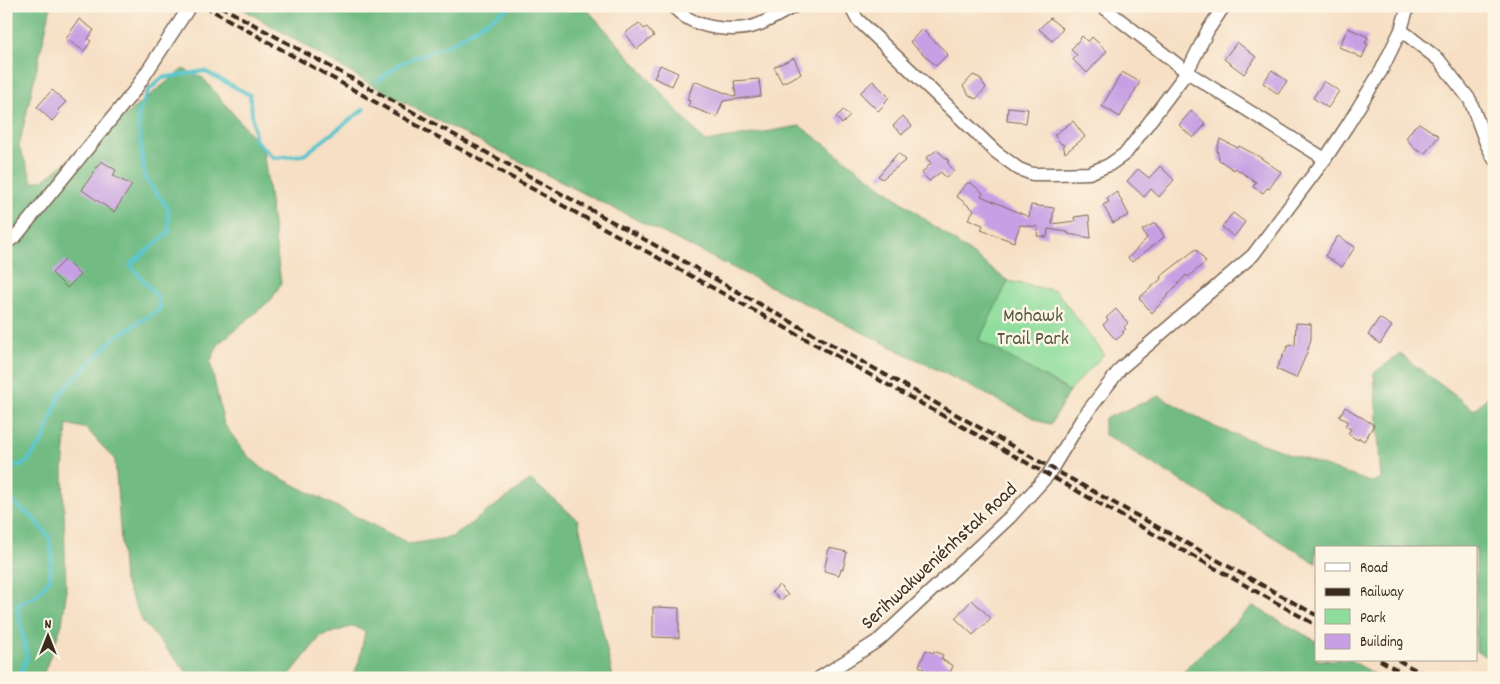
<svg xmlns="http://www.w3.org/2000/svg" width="1500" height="684" viewBox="0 0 1500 684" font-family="Dekko,sans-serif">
<rect width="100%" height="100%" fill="#fcf5e5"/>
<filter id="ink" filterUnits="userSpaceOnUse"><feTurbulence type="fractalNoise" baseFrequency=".02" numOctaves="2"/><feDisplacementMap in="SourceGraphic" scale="10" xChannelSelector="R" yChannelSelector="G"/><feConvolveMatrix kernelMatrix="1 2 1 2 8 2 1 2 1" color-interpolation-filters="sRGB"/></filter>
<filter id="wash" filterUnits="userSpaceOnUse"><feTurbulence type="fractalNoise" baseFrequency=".0096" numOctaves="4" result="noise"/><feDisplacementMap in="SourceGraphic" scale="20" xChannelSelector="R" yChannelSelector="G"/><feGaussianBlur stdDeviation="1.12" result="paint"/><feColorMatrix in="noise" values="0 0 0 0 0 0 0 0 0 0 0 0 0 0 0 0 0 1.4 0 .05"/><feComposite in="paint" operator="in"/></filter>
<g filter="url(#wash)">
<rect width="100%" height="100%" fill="#f6dfc4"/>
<!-- green -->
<path fill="#8edd9c" stroke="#64845d" d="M1008,281L1056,291L1104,354L1069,391L978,340Z"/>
<!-- forest -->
<g fill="#72bc84" stroke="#567351">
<path d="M6,6H51L19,146L33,182L44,180L183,69L203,78L263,149L281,283L272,299L219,343L210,362L224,424L247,455L263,469L410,544L452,537L531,480L578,520L613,678H352L359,662L365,632L354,626L321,636L287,678H192L143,622L124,581L115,460L87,429L67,424L63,470L66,595L62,624L42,678H6Z"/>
<path d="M238,6H588L586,8L705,142L800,126L1008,281L979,340L1069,391L1051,424L1042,422L443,123L370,84Z"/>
<path d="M1400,354L1474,410L1494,391V660L1476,651V548H1316V563L1104,434V419L1159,396L1217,428L1370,482L1381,480L1374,373Z"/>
<path d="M1253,606L1316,641V660H1350L1382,678H1182L1185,669Z"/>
</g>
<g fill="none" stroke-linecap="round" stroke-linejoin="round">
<!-- stream -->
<g stroke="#58c5cd" stroke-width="4">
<path d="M378,81L401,63L449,45L511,6"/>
<path d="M6,469L26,463L44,439L60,394L114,338L160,309L157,296L130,265L169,232L168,208L145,178L141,151L138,114L148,91L162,78L204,71L250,95L255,140L274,158L304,155L364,109"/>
<path d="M6,497L31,516L49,537L52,552L50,579L36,596L17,605L27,657L19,678"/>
</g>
</g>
<g id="blocks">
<!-- building -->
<g fill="#c69fe4">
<path d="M1050,18L1063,29L1052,41L1039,29Z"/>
<path d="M79,19L94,30L88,39L91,41L84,51L66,39Z"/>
<path d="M639,23L644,29L647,27L654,36L637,49L625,33Z"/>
<path d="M1348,28L1368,37L1365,43L1368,44L1362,58L1339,47Z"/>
<path d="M922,29L948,54L936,66L910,42Z"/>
<path d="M1082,36L1088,42L1092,37L1107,51L1087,73L1073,60L1077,55L1071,50Z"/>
<path d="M1237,42L1256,57L1244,74L1224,59Z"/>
<path d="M794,58L801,74L782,83L774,67Z"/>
<path d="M660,65L678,73L672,86L654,78Z"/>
<path d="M1272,70L1287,81L1278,94L1263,83Z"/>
<path d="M1122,72L1140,82L1120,117L1102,106Z"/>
<path d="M973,75L980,78L986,88L976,99L969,95L963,86Z"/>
<path d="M759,79L761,96L723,101L717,117L688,106L690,101L687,100L694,81L736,97L734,81Z"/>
<path d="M873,81L889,97L885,102L886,103L878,111L860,93Z"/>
<path d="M1324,81L1339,91L1328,108L1313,98Z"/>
<path d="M52,90L66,102L58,110L60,112L52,121L37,107Z"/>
<path d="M1008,107L1028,109L1026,123L1007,121Z"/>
<path d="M843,110L850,116L842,124L836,117Z"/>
<path d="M1191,111L1206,124L1193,138L1179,125Z"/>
<path d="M903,116L912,126L902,134L893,126Z"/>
<path d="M1073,121L1085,137L1065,153L1063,144H1061L1054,135Z"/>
<path d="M1419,123L1439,136L1425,153L1416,150L1406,138L1414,127Z"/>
<path d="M1220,139L1238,148L1239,146L1258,156L1281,172L1269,189L1267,188L1263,193L1253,187L1256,182L1235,168L1234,170L1219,160L1217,149Z"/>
<path d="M937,150L949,161L947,162L954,171L946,178L941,172L929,181L922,173L931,163L926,158Z"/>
<path d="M898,153L906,160L882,179L878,176Z"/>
<path d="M101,161L116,170L113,176L132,185L114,212L82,190Z"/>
<path d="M1160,166L1174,180L1159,197L1151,189L1144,197L1127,181L1138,169L1149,178Z"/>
<path d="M967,183H971L983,193L981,196L1029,217L1031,205L1054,208L1052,224L1075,221L1074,217L1089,215L1091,238L1068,234V232L1048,229L1047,237L1037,236L1038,227L1020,225L1014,242L981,230L983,225L968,219L974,210L956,196Z"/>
<path d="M1117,192L1129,215L1113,223L1103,205L1109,202L1107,198Z"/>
<path d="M1233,213L1245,222L1234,237L1222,227Z"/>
<path d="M1155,223L1161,231L1164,237L1132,262L1128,258L1147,238L1142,230Z"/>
<path d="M1338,236L1355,247L1342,267L1325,256Z"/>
<path d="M1196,249L1206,262L1188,277L1186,275L1152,313L1139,298L1161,279L1160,277Z"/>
<path d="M65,260L80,275L67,288L52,273Z"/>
<path d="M1116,309L1128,323L1124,327L1126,329L1122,332L1124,333L1116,340L1103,325L1108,320L1106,318Z"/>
<path d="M1379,318L1392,326L1380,344L1368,335Z"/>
<path d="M1296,323L1311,324V339L1307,353L1296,378L1276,369L1289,344L1295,346Z"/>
<path d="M1345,407L1374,425L1364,441L1359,438L1358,440L1348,434L1351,429L1345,426L1348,421L1339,417Z"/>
<path d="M829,548L847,552L843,569H841L839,575L824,571Z"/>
<path d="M779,585L788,595L781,600L772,592Z"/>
<path d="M972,600L991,618L973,635L955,618Z"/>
<path d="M653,607L679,608V638L653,637Z"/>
<path d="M926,650L933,653L934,651L943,655L941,659L953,666L948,678H944L935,673L933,678H920L924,669L919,666Z"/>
</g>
</g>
</g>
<g filter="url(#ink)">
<use href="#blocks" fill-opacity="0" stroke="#7c6958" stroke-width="1"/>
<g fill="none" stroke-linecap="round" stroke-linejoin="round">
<defs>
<g id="street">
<path d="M673,6C692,29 734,34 760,24C772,19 783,12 795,6"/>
<path d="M850,6L857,19L996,152L1019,169L1032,174H1054L1089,173L1109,165L1126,153L1187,72L1208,30L1224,6"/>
<path d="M1102,6L1187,72L1325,159"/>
<path d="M1401,30L1439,60L1470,100L1486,143L1494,159"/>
<path d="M6,243L16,236L135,90L190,6"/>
<path d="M819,678L879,640L1010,517L1048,475L1082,419L1121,368L1253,255L1325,159L1347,126L1381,71L1401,30L1408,6"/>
</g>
</defs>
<!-- street casing -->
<use href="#street" stroke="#7c6958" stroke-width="15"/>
<!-- street -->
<use href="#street" stroke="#fff" stroke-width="12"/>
<!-- rail -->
<g stroke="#3b2a1e" stroke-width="4" stroke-dasharray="8 4" stroke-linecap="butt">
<path d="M204,6L409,121L824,349L1316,625"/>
<path d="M220,6L651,243L1053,469L1316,615"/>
<path d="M1380,660L1412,678"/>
<path d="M1398,660L1430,678"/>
</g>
</g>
</g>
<g text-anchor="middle" stroke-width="5" stroke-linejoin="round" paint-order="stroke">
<!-- park labels -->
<g font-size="20" fill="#50573e" stroke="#fcf5e5">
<text x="1033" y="321">Mohawk<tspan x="1033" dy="23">Trail Park</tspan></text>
</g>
<!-- street labels -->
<g font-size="20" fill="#3b2a1e" stroke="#fcf5e5">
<text transform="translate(938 555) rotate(-43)" y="7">Serihwakweniénhstak Road</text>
</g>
</g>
<!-- margin -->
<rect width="1500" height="684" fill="none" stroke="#fcf5e5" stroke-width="25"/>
<!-- legend -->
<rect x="1315" y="546" width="162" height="115" fill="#fcf5e5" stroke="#afa495"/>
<rect x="1325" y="563" width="25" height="8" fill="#ffffff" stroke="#afa495"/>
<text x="1360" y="572" font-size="15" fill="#3b2a1e">Road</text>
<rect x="1325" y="588" width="25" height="8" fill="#3b2a1e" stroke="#afa495"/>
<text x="1360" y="596" font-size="15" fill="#3b2a1e">Railway</text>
<rect x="1325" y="609" width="25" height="15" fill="#8edd9c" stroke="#afa495"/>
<text x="1360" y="622" font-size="15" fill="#3b2a1e">Park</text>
<rect x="1325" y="634" width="25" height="15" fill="#c69fe4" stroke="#afa495"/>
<text x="1360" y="646" font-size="15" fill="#3b2a1e">Building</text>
<!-- north arrow -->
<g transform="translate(48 636)" stroke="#fcf5e5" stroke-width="4" paint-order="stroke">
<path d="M0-4L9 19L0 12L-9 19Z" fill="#3b2a1e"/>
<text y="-8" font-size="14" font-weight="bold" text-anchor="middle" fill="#3b2a1e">N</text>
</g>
</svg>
